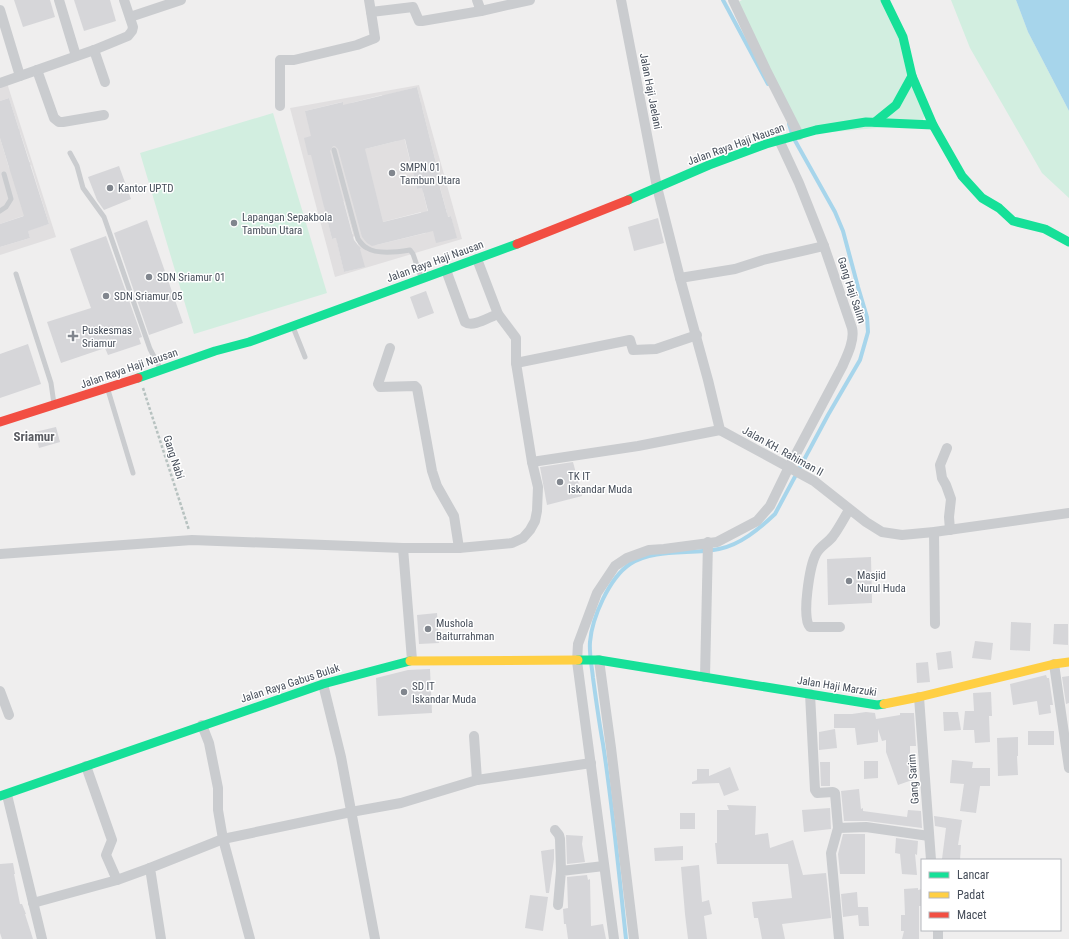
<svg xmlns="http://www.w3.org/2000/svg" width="1069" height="939" viewBox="0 0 1069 939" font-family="'Roboto Condensed',sans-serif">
<rect width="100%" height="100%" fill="#efeeee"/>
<!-- education -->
<g fill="#e1dfe0" fill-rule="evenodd">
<path d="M7,83L56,237L0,255V247L30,238L23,216L0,224V135L19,129L9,98L0,101V85ZM20,132L30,162L9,168L0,138ZM31,165L49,224L29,230L11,170Z"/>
<path d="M419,85L462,239L335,277L290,108ZM417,87L421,103L394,110L390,94ZM382,95L387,115L356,123L351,103ZM342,102L348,122L305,111ZM422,107L441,183L417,189L398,113ZM393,123L397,141L349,153ZM440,187L447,213L429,217L423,192ZM344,201L353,234L332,239L324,206ZM421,212L426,233L376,245L371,225ZM451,216L456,238L431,221ZM356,236L364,267L344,272L337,241Z"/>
</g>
<!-- green -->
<g fill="#d2eee0">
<path d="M742,0H885L927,110L921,124L799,135L735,4Z"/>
<path d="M951,0H1016L1028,32L1069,111V198L1042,173L970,48Z"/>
<path d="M273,113L327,293L194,334L140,153Z"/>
</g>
<!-- water -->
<path fill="#a7d5eb" d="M1016,0H1069V111L1028,32Z"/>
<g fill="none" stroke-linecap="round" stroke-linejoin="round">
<!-- stream -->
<g stroke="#a7d5eb" stroke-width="4">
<path d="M723,0L768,84"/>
<path d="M626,939C619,874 613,809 603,744C599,722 596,700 593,678C592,667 589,654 590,642C592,618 609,578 630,564C655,548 691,555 719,549C740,545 759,529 775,514L828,415L860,360L868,332L867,317L858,287L843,231L835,212L793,137L789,124"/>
</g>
</g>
<!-- building -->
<g fill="#d6d6d9" fill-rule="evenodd">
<path d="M14,0H50L55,17L23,27Z"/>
<path d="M74,0H110L116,21L84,31Z"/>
<path d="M417,87L441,183L439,184L448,217L451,216L457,238L436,243L433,231L372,246L367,243L362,237L338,149L335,146H333L330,151L354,240L361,249H360L365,267L344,272L336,238L332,239L311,155H308L304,138L311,136L305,111L343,102V105ZM405,139L417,189L422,188L428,211L383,222L365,149Z"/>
<path d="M9,98L49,224L28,231L30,238L0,247V224L24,216L0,138V101Z"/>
<path d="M119,166L131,199L104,210L97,200L88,177Z"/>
<path d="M658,218L664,243L634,251L628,227Z"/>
<path d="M147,220L183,323L149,335L114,233Z"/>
<path d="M106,236L142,337L139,338L141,344L108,355L105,348L61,363L47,322L91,308L70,249Z"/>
<path d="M426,291L434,313L418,319L410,297Z"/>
<path d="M28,344L41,384L0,398V354Z"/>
<path d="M56,427L60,442L39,448L35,432Z"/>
<path d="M573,462L582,496L547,505L540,467Z"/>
<path d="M871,557L872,603L828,605L827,559Z"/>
<path d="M437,613L439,643L419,644L417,615Z"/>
<path d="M1011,622L1031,623L1030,651L1010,650Z"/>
<path d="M1054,624H1068V645L1053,644Z"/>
<path d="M975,641L993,643L991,660L972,658Z"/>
<path d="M951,651L953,668L938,670L936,653Z"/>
<path d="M928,662L930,682L917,683L916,663Z"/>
<path d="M430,669L432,713L378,716L376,678L408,670Z"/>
<path d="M1046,675L1047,678H1049L1053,705H1050L1051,713L1039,715L1037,701L1013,705L1010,684Z"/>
<path d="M1069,676V703L1066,704L1062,677Z"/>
<path d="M991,692L992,716H989L990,742L975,743L974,730H963L965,711H974L973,693Z"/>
<path d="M866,712L875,713L876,719L900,715V713H914L916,746H910V763H909L915,779L898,785L886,752V740L882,741L878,729V742L857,745L855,728H834V714H852Z"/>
<path d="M943,712H958L961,730L944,731Z"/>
<path d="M835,729L837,748L819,750V732Z"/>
<rect x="1028" y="731" width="26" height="14"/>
<path d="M1018,737V756H1017L1018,775L998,776L997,738Z"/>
<path d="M952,760L973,762L972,768H990V786H980L976,813L960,811L964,784L950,783Z"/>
<path d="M864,761H878V778L864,779Z"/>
<path d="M820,762H830V786H821Z"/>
<path d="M730,767L739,790L724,796L719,783L692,784V782L697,780V769H709V776Z"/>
<path d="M859,789L861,809L863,808V811L907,817L908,810L921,811L922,828L867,821H844L841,791Z"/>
<path d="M727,805L756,806L755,835L768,833L770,848L793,840L803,875L826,873L831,918L782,924L785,939H762L758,918H754L752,902L792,898L788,864H717L715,843H717V810H729Z"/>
<path d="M830,808L831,829L804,832L802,810Z"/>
<rect x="680" y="813" width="15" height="16"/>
<path d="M934,816L962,820L958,845H961L960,860L942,859L946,828L935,826Z"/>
<path d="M843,834H865V874H840L838,854Z"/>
<path d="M566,835L583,836L582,844L585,862L567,864Z"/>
<path d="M896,838L918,841L917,855L915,854L917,875L902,874L900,854L895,853Z"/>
<path d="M683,846V860L655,861L654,848Z"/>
<path d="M554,849V859L549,893H546L541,851Z"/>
<path d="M13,863L15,874H14L20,904H22L26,914H25L33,939H2L0,933V864Z"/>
<path d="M699,865L702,902L709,900L712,914L704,916L707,939H688L685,914L681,867Z"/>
<path d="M587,875L588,880L590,879L591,926L603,924L606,939H568L566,924H564L563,909L568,908L567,877Z"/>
<path d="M918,888V890L922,889V906H919V939H902L904,931H901V915H905L904,889Z"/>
<path d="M857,892L858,907H868L869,926H859L858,915L843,917L841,894Z"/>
<path d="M530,895L548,897L543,931L525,928Z"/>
</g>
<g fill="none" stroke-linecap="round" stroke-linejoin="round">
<!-- path -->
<path stroke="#b7c2c0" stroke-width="2.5" stroke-dasharray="3 2" stroke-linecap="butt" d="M143,388L189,530"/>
<!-- lane -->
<g stroke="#cacccf" stroke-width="5">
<path d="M334,150L358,239C360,242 363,246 367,248C378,255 398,252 410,250L413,254L421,277"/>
<path d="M70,153L77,166L83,188L104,217L150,349L160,368"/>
<path d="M0,211L6,207L11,199L4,174"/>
<path d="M16,274L51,383L54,404"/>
<path d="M293,327L305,357"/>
<path d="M108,390L133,473"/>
</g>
<!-- street -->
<g stroke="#cacccf" stroke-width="10">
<path d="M59,0L76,56"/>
<path d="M369,0L371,12"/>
<path d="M477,0L481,11"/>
<path d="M621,0L657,187L680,278L708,380L720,430L814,481L866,522L882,532L902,535L934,532L1069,513"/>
<path d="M733,0L766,70L799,135"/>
<path d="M0,10L20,76"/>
<path d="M130,17L181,0"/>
<path d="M94,50L105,82"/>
<path d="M37,70L54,118L59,122H63L104,115"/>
<path d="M0,83L94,50L128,36L132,31L133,27L124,0"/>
<path d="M280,106V60H294L357,45L375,38L371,12L413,7L419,21H422L481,11L530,0"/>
<path d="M446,270L465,322C473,328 489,317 498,314"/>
<path d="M680,278L735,269L763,260L824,246"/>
<path d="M390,348L378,384L380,387L415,386L417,388L432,471L437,486L454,516L459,548"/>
<path d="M516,363L630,340L633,350L656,349L697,335"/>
<path d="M947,448L940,465L942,478L946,485L951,499L949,517L950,530"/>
<path d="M532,462L638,446L720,430"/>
<path d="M934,532L935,624"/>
<path d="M403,548L412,660"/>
<path d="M0,554L192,540L403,548H459L512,543L523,538L530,530L535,521L537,511L538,487L532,462L516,363V338L498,314L477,259"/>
<path d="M840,627H810C801,618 810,565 816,554C820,546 828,543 833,536C839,528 844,518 849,510"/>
<path d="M599,660L611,748L634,939"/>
<path d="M1054,664L1069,768"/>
<path d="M705,677L708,542"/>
<path d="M323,684L341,757L375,939"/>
<path d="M0,691L9,715"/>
<path d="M810,694L815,790L817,793L833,792L835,793L838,828L866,827L929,836"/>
<path d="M919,697L931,860"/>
<path d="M202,725L209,743L218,788V810L223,839L250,939"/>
<path d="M474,736L477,780"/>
<path d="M86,766L112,840L106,855L117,880"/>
<path d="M7,795L42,939"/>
<path d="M838,828L831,853L839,939"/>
<path d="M555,830L559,835L560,839L561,871"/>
<path d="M33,903L117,880L150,868"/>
<path d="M558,905L561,871L604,866"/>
<path d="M938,930V939"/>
<path d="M161,939L150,868L223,839L351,812L401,803L477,780L591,763"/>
<path d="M614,939L577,661L578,644L597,593L615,566L627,558L649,550L664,549L717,542L757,521L770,506L789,467L842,367C847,356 855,340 852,328L824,246L799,183L779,140"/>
</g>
<!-- fast -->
<g stroke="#16e098" stroke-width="9">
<path d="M912,76L933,125L962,176L982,198L999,208L1013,221L1045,229L1069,242"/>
<path d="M875,122L896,105L912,76L903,37L885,0"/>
<path d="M628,200L709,165L766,144L816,130L866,122L933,125"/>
<path d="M138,378L215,351L249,342L517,244"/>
<path d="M578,660H599L877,705L884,704"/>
<path d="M0,796L323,684L410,661"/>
</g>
<!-- slow -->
<g stroke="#ffcf43" stroke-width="9">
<path d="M410,661L578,660"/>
<path d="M884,704L919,697L1054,664L1069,662"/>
</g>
<!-- jam -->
<g stroke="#f24e42" stroke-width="9">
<path d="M517,244L628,200"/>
<path d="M0,422L138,378"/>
</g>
</g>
<!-- markers -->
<g fill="#81868e" stroke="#fff" stroke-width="1.5">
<circle cx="392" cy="173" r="4"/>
<circle cx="110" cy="188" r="4"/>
<circle cx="234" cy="223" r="4"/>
<circle cx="149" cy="277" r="4"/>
<circle cx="106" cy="296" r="4"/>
<path d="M71 330h4v4h4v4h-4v4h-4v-4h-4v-4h4z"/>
<circle cx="560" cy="482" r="4"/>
<circle cx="849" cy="581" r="4"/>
<circle cx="428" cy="629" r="4"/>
<circle cx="404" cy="692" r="4"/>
</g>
<g text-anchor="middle" stroke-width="3" stroke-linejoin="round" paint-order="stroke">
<!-- street labels -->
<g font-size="11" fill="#464e5a" stroke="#fff">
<text transform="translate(651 91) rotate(79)" y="4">Jalan Haji Jaelani</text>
<text transform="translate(736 144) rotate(-20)" y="4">Jalan Raya Haji Nausan</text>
<text transform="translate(435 261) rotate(-20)" y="4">Jalan Raya Haji Nausan</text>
<text transform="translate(852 290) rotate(72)" y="4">Gang Haji Salim</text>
<text transform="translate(129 368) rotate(-19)" y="4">Jalan Raya Haji Nausan</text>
<text transform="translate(783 451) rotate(29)" y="4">Jalan KH. Rahiman II</text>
<text transform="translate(174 457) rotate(72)" y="4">Gang Nabi</text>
<text transform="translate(290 683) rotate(-18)" y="4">Jalan Raya Gabus Bulak</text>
<text transform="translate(837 686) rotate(9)" y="4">Jalan Haji Marzuki</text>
<text transform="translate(913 779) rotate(-94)" y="4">Gang Sarim</text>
</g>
<!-- poi labels -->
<g font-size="11" fill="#464e5a" stroke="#fff" text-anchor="start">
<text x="400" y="171">SMPN 01<tspan x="400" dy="13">Tambun Utara</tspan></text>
<text x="118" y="192">Kantor UPTD</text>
<text x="242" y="221">Lapangan Sepakbola<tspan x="242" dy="13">Tambun Utara</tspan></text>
<text x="157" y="281">SDN Sriamur 01</text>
<text x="114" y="300">SDN Sriamur 05</text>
<text x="82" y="334">Puskesmas<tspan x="82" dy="13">Sriamur</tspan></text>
<text x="568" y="480">TK IT<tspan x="568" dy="13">Iskandar Muda</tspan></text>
<text x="857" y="579">Masjid<tspan x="857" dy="13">Nurul Huda</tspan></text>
<text x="436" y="627">Mushola<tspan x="436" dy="13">Baiturrahman</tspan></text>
<text x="412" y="690">SD IT<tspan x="412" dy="13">Iskandar Muda</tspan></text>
</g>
<!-- quarter labels -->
<g font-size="13" font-weight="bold" fill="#5a5c62" stroke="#fff">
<text x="34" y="441">Sriamur</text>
</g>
</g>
<!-- legend -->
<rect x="921" y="859" width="140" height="72" fill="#ffffff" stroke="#b5b8bd"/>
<rect x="929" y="872" width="20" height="6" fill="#16e098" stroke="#b5b8bd"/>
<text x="957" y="879" font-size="12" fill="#464e5a">Lancar</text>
<rect x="929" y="892" width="20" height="6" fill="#ffcf43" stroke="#b5b8bd"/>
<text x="957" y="899" font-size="12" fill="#464e5a">Padat</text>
<rect x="929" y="912" width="20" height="6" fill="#f24e42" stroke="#b5b8bd"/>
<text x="957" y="919" font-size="12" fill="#464e5a">Macet</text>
</svg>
